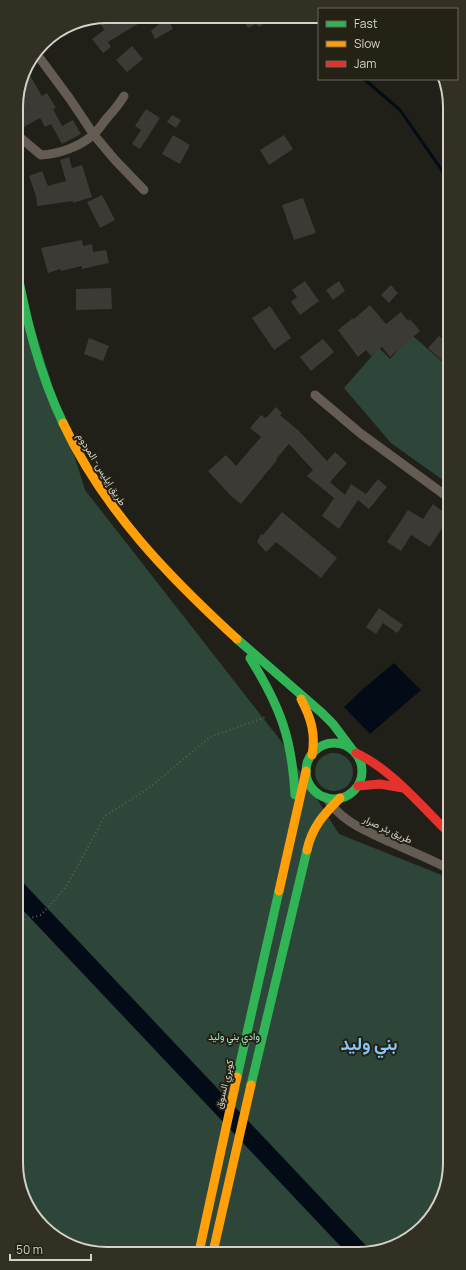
<svg xmlns="http://www.w3.org/2000/svg" width="466" height="1270" viewBox="0 0 466 1270" font-family="Manrope,Vazirmatn,sans-serif">
<rect width="100%" height="100%" fill="#201f18"/>
<!-- green -->
<g fill="#2e4639">
<path d="M16,269L85,490L281,741L339,834L449,878L450,1169L428,1223L377,1252H89L43,1228L18,1181Z"/>
<path d="M412,335L449,368V477L447,483L391,443L344,388L379,348L390,359Z"/>
<circle cx="334" cy="772" r="19"/>
</g>
<!-- water -->
<path fill="#030c16" d="M394,663L421,690L370,734L344,707L363,689Z"/>
<g fill="none" stroke-linecap="round" stroke-linejoin="round">
<!-- stream -->
<g stroke="#030c16" stroke-width="3">
<path d="M318,17L319,18"/>
<path d="M364,79L400,110L448,179"/>
</g>
<!-- river -->
<path stroke="#030c16" stroke-width="19" d="M17,890L359,1252"/>
</g>
<!-- building -->
<g fill="#3b3a34">
<path d="M110,16H151L108,42L111,47L103,53L92,39L104,30L100,22Z"/>
<path d="M167,17L173,29L155,39L151,31Z"/>
<path d="M241,17H274L259,27L256,24L248,28Z"/>
<path d="M132,46L143,59L127,72L116,60Z"/>
<path d="M25,67L42,96L47,93L56,108L53,109L62,126L73,120L81,134L62,144L51,124L45,127L40,118L22,128L16,118V112L24,107L18,95Z"/>
<path d="M146,109L160,118L140,149L132,144L141,130L135,126Z"/>
<path d="M172,115L181,120L176,128L167,122Z"/>
<path d="M173,135L190,145L180,164L162,154Z"/>
<path d="M284,135L293,149L269,165L260,150Z"/>
<path d="M69,157L72,168L82,165L92,197L73,203V201L37,206L36,196L29,176L42,171L48,186L66,181L60,160Z"/>
<path d="M102,195L115,220L100,228L87,202Z"/>
<path d="M303,198L316,233L294,240L282,205Z"/>
<path d="M82,240L83,246L92,244L93,252L106,250L109,263L82,269V266L61,271L60,269L48,273L41,248Z"/>
<path d="M305,281L319,301L300,315L291,302L297,297L292,290Z"/>
<path d="M339,281L345,291L333,300L326,290Z"/>
<path d="M391,285L398,293L389,303L381,295Z"/>
<path d="M111,288L112,309L76,310V289Z"/>
<path d="M370,305L386,324L401,312L408,321L410,319L420,331L390,357L382,347L371,356L366,350L358,357L338,330L353,318L354,319Z"/>
<path d="M270,306L291,338L274,350L252,318Z"/>
<path d="M439,336L449,345V367L428,348Z"/>
<path d="M89,338L109,346L103,361L84,354Z"/>
<path d="M323,339L334,352L311,371L300,357Z"/>
<path d="M276,407L282,413L280,415L299,431L327,461L335,452L347,463L330,482L345,495L351,484L366,494L378,479L387,487L369,509L358,500L339,529L322,516L334,498L307,476L313,470L289,444L276,459L277,460L241,504L231,496L208,471L226,455L236,466L261,437L250,428L261,415L266,418Z"/>
<path d="M433,504L449,516V538L442,528L430,547L411,535L401,551L387,542L408,510L423,519Z"/>
<path d="M282,512L337,558L321,578L276,542L266,552L257,542L261,534L263,535Z"/>
<path d="M379,608L403,625L397,633L383,623L376,634L366,627Z"/>
</g>
<g fill="none" stroke-linecap="round" stroke-linejoin="round">
<!-- path -->
<path stroke="#605a53" stroke-width="2" stroke-dasharray="1 3" stroke-linecap="butt" d="M17,922L41,915L66,887L105,816L149,788L210,737L266,717"/>
<!-- street -->
<g stroke="#645c53" stroke-width="9">
<path d="M36,53L70,99L94,135L115,160L144,190"/>
<path d="M16,134L41,155C59,154 79,147 93,135C98,131 102,124 107,118C113,111 119,105 124,96"/>
<path d="M315,395L360,433L449,498"/>
<path d="M326,797C340,821 366,831 390,842C410,851 430,859 449,869"/>
</g>
<!-- fast -->
<g stroke="#30b455" stroke-width="9">
<path d="M16,265C26,319 39,373 63,423"/>
<path d="M237,639L322,713L333,724L351,748"/>
<path d="M250,658C280,706 292,738 295,795"/>
<circle cx="334" cy="771" r="28"/>
<path d="M237,1077L279,891"/>
<path d="M251,1085L307,850"/>
</g>
<!-- slow -->
<g stroke="#ff9f0a" stroke-width="9">
<path d="M63,423C103,509 168,576 237,639"/>
<path d="M301,699C311,718 316,734 312,755"/>
<path d="M307,850C312,827 324,814 340,798"/>
<path d="M279,891L306,771"/>
<path d="M199,1252L237,1077"/>
<path d="M213,1252L251,1085"/>
</g>
<!-- jam -->
<g stroke="#e5322d" stroke-width="9">
<path d="M356,753C391,769 421,806 449,833"/>
<path d="M358,786L380,784L403,788"/>
</g>
</g>
<g text-anchor="middle" stroke-width="4" stroke-linejoin="round" paint-order="stroke">
<!-- street labels -->
<g font-size="10" fill="#d3d1c9" stroke="#242115">
<text transform="translate(102 469) rotate(58)" y="4">طريق إيليس- المردوم</text>
<text transform="translate(388 829) rotate(25)" y="4">طريق بئر صرار</text>
<text transform="translate(224 1084) rotate(-77)" y="4">كوبري السوق</text>
</g>
<!-- park labels -->
<g font-size="10" fill="#a1ecc7" stroke="#242115">
<text x="234" y="1040">وادي بني وليد</text>
</g>
<!-- town labels -->
<g font-size="18" font-weight="bold" fill="#86c6fb" stroke="#242115">
<text x="369" y="1050">بني وليد</text>
</g>
</g>
<!-- crop -->
<path d="M0 0H466V1270H0ZM107 23H359A84 84 0 0 1 443 107V1163A84 84 0 0 1 359 1247H107A84 84 0 0 1 23 1163V107A84 84 0 0 1 107 23Z" fill="#322f23" fill-rule="evenodd"/>
<path fill="none" stroke="#d3d1c9" stroke-width="2" d="M107 23H359A84 84 0 0 1 443 107V1163A84 84 0 0 1 359 1247H107A84 84 0 0 1 23 1163V107A84 84 0 0 1 107 23Z"/>
<!-- legend -->
<rect x="318" y="8" width="140" height="72" fill="#242115" stroke="#6a675d"/>
<rect x="326" y="21" width="20" height="6" fill="#30b455" stroke="#6a675d"/>
<text x="354" y="28" font-size="12" fill="#d3d1c9">Fast</text>
<rect x="326" y="41" width="20" height="6" fill="#ff9f0a" stroke="#6a675d"/>
<text x="354" y="48" font-size="12" fill="#d3d1c9">Slow</text>
<rect x="326" y="61" width="20" height="6" fill="#e5322d" stroke="#6a675d"/>
<text x="354" y="68" font-size="12" fill="#d3d1c9">Jam</text>
<!-- scale -->
<path d="M10 1254v6h81v-6" fill="none" stroke="#d3d1c9" stroke-width="2"/>
<text x="16" y="1254" font-size="12" fill="#d3d1c9" stroke="#242115" stroke-width="3" paint-order="stroke">50 m</text>
</svg>
